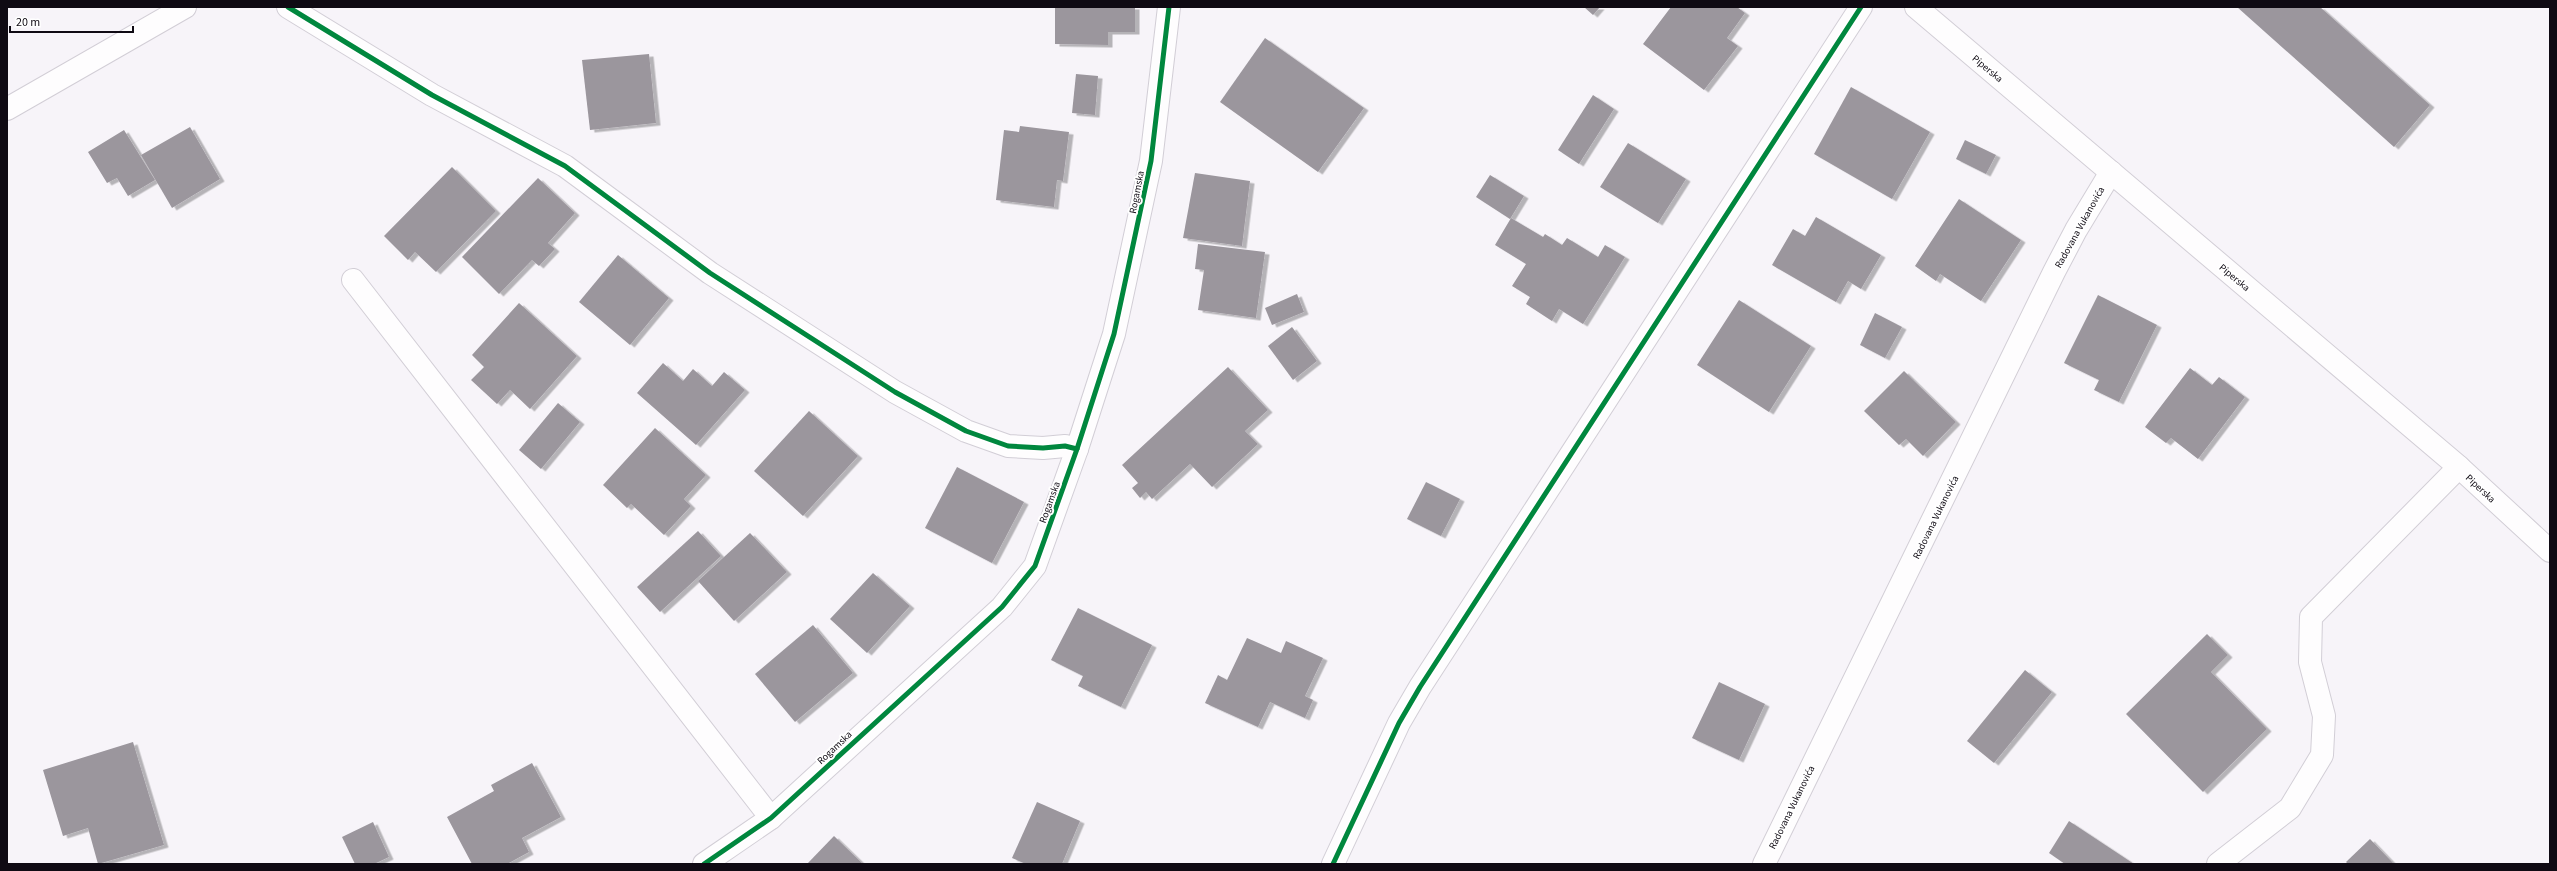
<svg xmlns="http://www.w3.org/2000/svg" width="2557" height="871" viewBox="0 0 2557 871" font-family="'Source Sans 3',sans-serif">
<defs>
<filter id="shadow"><feDropShadow dx="4.5" dy="2.5" stdDeviation="0" flood-color="#0004"/></filter>
</defs>
<rect width="100%" height="100%" fill="#f7f4f9"/>
<!-- building -->
<g fill="#9b969d" filter="url(#shadow)">
<path d="M1055,7H1135V32H1108V45L1055,44Z"/>
<path d="M1584,7H1600L1593,15Z"/>
<path d="M1671,7H1737L1745,13L1727,38L1738,46L1704,90L1643,44Z"/>
<path d="M2237,7H2320L2430,105L2394,147Z"/>
<path d="M1265,38L1364,108L1318,172L1220,102Z"/>
<path d="M649,54L656,123L590,130L582,60Z"/>
<path d="M1076,74L1098,76L1095,115L1072,113Z"/>
<path d="M1851,87L1930,132L1892,199L1814,154Z"/>
<path d="M1593,95L1614,109L1579,164L1558,150Z"/>
<path d="M1020,126L1069,132L1063,181L1057,180L1054,207L996,200L1004,130L1019,132Z"/>
<path d="M190,127L220,179L172,208L141,155Z"/>
<path d="M124,130L155,180L128,196L117,178L107,183L88,152Z"/>
<path d="M1965,140L1996,155L1986,174L1956,159Z"/>
<path d="M1628,143L1686,179L1658,223L1600,187Z"/>
<path d="M452,167L496,211L436,272L415,252L408,260L384,236Z"/>
<path d="M1195,173L1250,181L1242,246L1183,238Z"/>
<path d="M1490,175L1524,196L1510,219L1476,197Z"/>
<path d="M538,178L575,213L548,243L555,249L539,266L532,260L499,294L462,257Z"/>
<path d="M1959,199L2021,240L1981,301L1940,274L1936,281L1915,266Z"/>
<path d="M1816,217L1881,255L1861,289L1848,281L1836,302L1772,265L1793,229L1805,236Z"/>
<path d="M1511,218L1543,237L1545,234L1562,245L1567,238L1598,257L1605,245L1625,257L1583,324L1559,309L1552,321L1526,304L1530,297L1512,286L1526,264L1495,245Z"/>
<path d="M1198,244L1265,252L1256,318L1198,310L1204,270L1195,269Z"/>
<path d="M618,255L669,298L630,345L579,302Z"/>
<path d="M1297,294L1304,312L1272,325L1265,308Z"/>
<path d="M2098,295L2157,325L2119,402L2094,390L2099,380L2064,363Z"/>
<path d="M1739,300L1811,346L1769,412L1697,365Z"/>
<path d="M519,303L577,356L530,409L510,390L497,404L471,380L484,367L472,355Z"/>
<path d="M1875,313L1902,327L1885,358L1860,345Z"/>
<path d="M1292,327L1317,361L1293,380L1268,346Z"/>
<path d="M663,363L683,381L693,369L712,386L724,372L745,390L696,445L637,393Z"/>
<path d="M1228,367L1268,410L1245,431L1258,444L1212,487L1190,464L1152,499L1146,492L1140,498L1132,488L1138,483L1122,465Z"/>
<path d="M2190,368L2212,385L2219,377L2245,397L2198,459L2171,438L2166,443L2145,427Z"/>
<path d="M1904,371L1956,422L1923,456L1906,439L1899,445L1864,411Z"/>
<path d="M558,403L580,422L541,469L519,450Z"/>
<path d="M809,411L858,456L803,516L754,471Z"/>
<path d="M655,428L706,475L684,499L691,506L664,535L631,504L627,508L603,485Z"/>
<path d="M957,467L1024,502L992,563L925,528Z"/>
<path d="M1426,482L1460,499L1441,536L1407,519Z"/>
<path d="M698,531L721,556L660,612L637,587Z"/>
<path d="M750,533L787,572L734,621L698,581Z"/>
<path d="M873,573L910,606L867,653L830,619Z"/>
<path d="M1078,608L1152,645L1121,707L1078,686L1083,676L1051,660Z"/>
<path d="M813,625L853,673L795,722L755,674Z"/>
<path d="M2207,634L2228,655L2211,672L2267,729L2203,792L2126,714Z"/>
<path d="M1247,638L1281,653L1286,641L1323,658L1305,696L1313,700L1305,718L1270,702L1258,727L1205,703L1218,675L1227,680Z"/>
<path d="M2025,670L2052,692L1994,763L1967,741Z"/>
<path d="M1719,682L1765,704L1739,760L1692,738Z"/>
<path d="M133,742L164,845L98,864L88,828L63,836L43,770Z"/>
<path d="M532,763L561,817L522,838L529,852L507,864H472L447,817L494,791L491,785Z"/>
<path d="M1037,802L1080,821L1062,864H1026L1012,858Z"/>
<path d="M2069,821L2134,864H2065L2049,853Z"/>
<path d="M373,822L389,857L374,864H355L342,837Z"/>
<path d="M834,836L863,864H807Z"/>
<path d="M2370,839L2394,864H2348L2346,862Z"/>
</g>
<g fill="none" stroke-linecap="round" stroke-linejoin="round">
<defs>
<g id="minor">
<path d="M288,7L432,95L565,166L710,273L895,392L966,431L1008,446L1043,448L1065,446L1077,449"/>
<path d="M1916,7L2459,467L2550,551"/>
<path d="M7,109L185,7"/>
<path d="M353,280L771,818"/>
<path d="M704,864L771,818L1002,607L1035,566L1077,449L1114,334L1151,161L1169,7"/>
<path d="M1333,864L1399,723L1420,687L1861,7"/>
<path d="M1764,864L2054,272L2076,230L2111,172"/>
<path d="M2218,864L2290,808L2322,755L2324,716L2310,662L2311,617L2459,467"/>
</g>
</defs>
<!-- minor casing -->
<use href="#minor" stroke="#d2ced6" stroke-width="24"/>
<!-- minor -->
<use href="#minor" stroke="#fefdfe" stroke-width="22"/>
<defs>
<g id="cycleway">
<path d="M288,7L432,95L565,166L710,273L895,392L966,431L1008,446L1043,448L1065,446L1077,449"/>
<path d="M704,864L771,818L1002,607L1035,566L1077,449L1114,334L1151,161L1169,7"/>
<path d="M1333,864L1399,723L1420,687L1861,7"/>
</g>
</defs>
<!-- cycleway casing -->
<use href="#cycleway" stroke="#fff" stroke-width="8"/>
<!-- cycleway -->
<use href="#cycleway" stroke="#00873e" stroke-width="5"/>
</g>
<g text-anchor="middle" stroke-width="4" stroke-linejoin="round" paint-order="stroke">
<!-- street labels -->
<g font-size="10" fill="#0f0a13" stroke="#fff">
<text transform="translate(1988 68) rotate(40)" y="4">Piperska</text>
<text transform="translate(1136 192) rotate(-79)" y="4">Rogamska</text>
<text transform="translate(2079 227) rotate(-61)" y="4">Radovana Vukanovića</text>
<text transform="translate(2235 277) rotate(40)" y="4">Piperska</text>
<text transform="translate(2481 488) rotate(43)" y="4">Piperska</text>
<text transform="translate(1049 502) rotate(-70)" y="4">Rogamska</text>
<text transform="translate(1935 517) rotate(-64)" y="4">Radovana Vukanovića</text>
<text transform="translate(834 747) rotate(-43)" y="4">Rogamska</text>
<text transform="translate(1791 807) rotate(-64)" y="4">Radovana Vukanovića</text>
</g>
</g>
<!-- border -->
<rect width="2557" height="871" fill="none" stroke="#0f0a13" stroke-width="16"/>
<!-- scale -->
<path d="M10 26v6h123v-6" fill="none" stroke="#0f0a13" stroke-width="2"/>
<text x="16" y="26" font-size="12" fill="#0f0a13" stroke="#ffffff" stroke-width="3" paint-order="stroke">20 m</text>
</svg>
